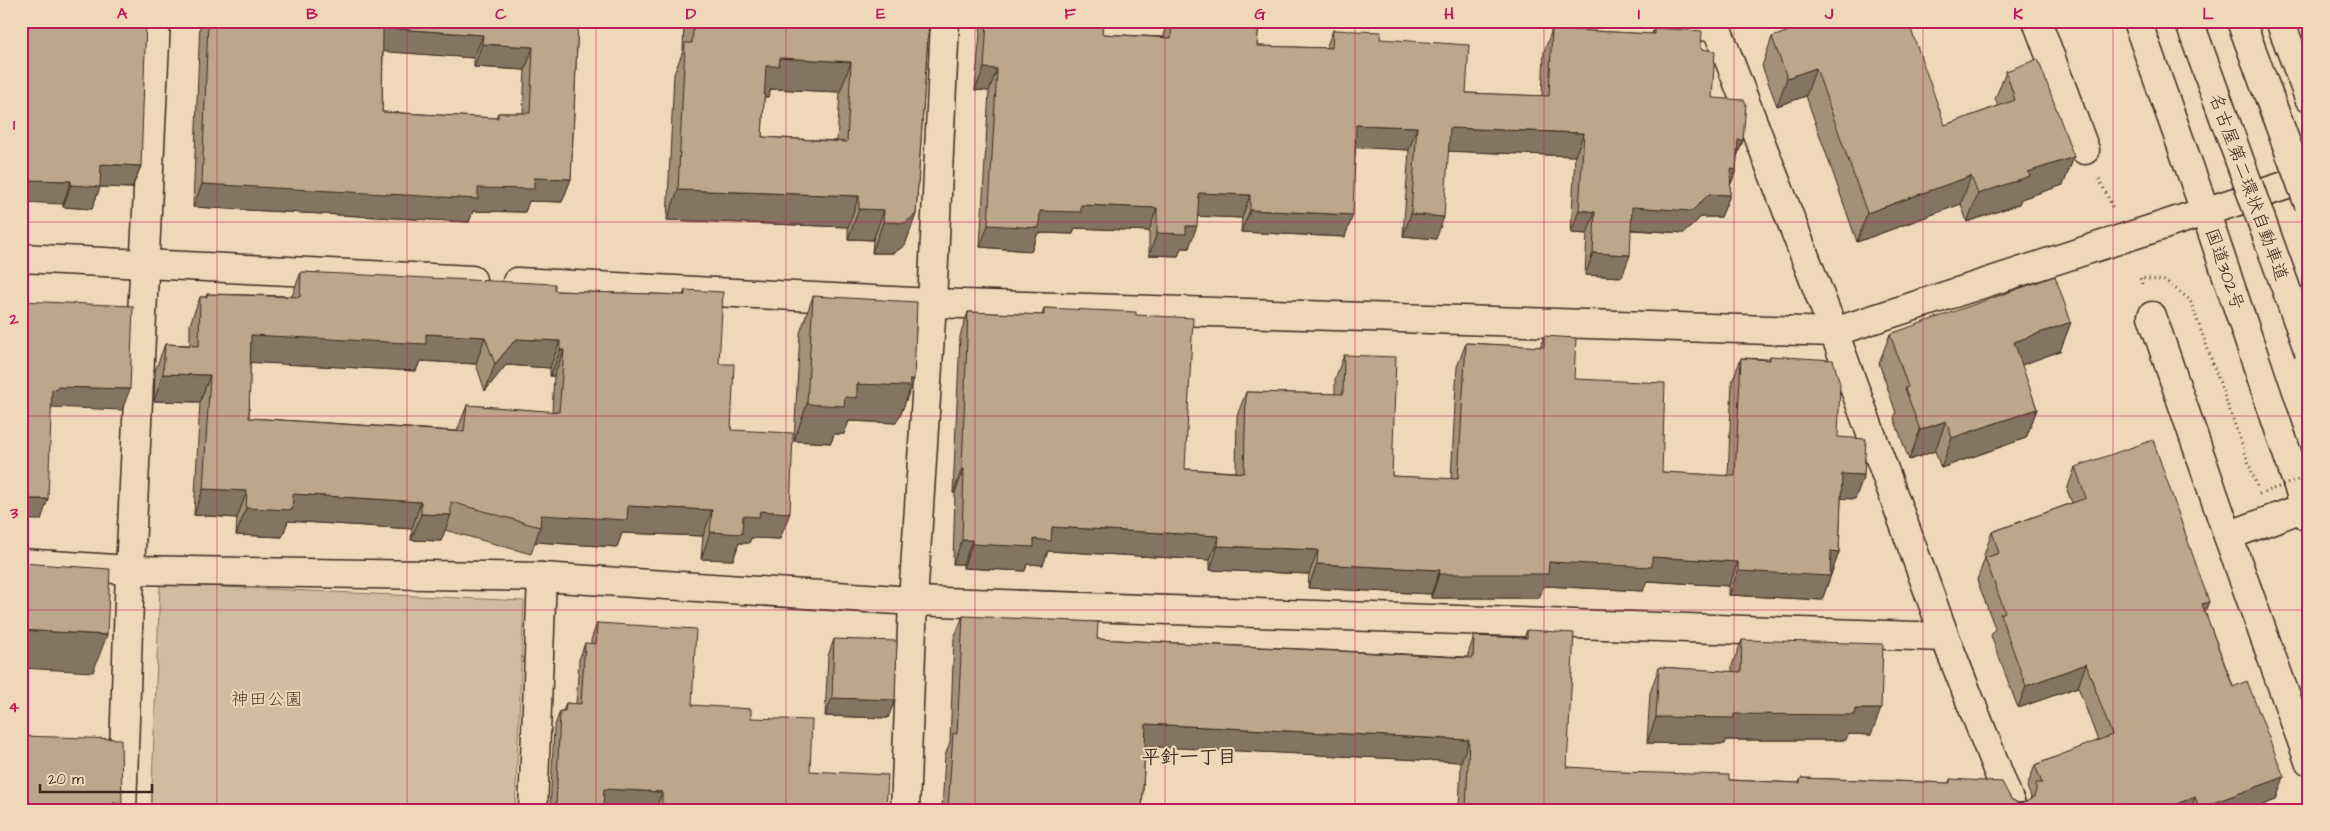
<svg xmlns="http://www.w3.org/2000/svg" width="2330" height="831" viewBox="0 0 2330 831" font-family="'Architects Daughter','Klee One',sans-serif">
<rect width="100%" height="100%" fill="#eed8b7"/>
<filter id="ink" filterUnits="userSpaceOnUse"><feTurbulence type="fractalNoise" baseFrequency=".02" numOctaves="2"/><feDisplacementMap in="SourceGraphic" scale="10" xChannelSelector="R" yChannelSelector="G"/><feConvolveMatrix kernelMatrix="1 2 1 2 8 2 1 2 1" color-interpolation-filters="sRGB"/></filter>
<g filter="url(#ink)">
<!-- green -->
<path fill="#d0bc9e" stroke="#86735e" d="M160,584L524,601L515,810H151Z"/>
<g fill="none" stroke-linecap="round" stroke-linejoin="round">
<defs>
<g id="minor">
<path d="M1592,21L1716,27"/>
<path d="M1714,21L1834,332L1945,637L2013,810"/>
<path d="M2037,21L2085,150"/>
<path d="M2152,316L2228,536"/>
<path d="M2305,507L2228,536L2309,761"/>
<path d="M21,563L130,570L542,577L913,601L1945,637"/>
<path d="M122,810L130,570L156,21"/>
<path d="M533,810L542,577"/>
<path d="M905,810L913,601L932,303L945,21"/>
</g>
<g id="tertiary">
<path d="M21,258L472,280"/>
<path d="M517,282L932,303L1834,332L2309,178"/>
</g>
<g id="trunk">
<path d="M2137,21L2205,211L2309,518"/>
<path d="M2280,21L2309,98"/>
</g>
</defs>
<!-- minor casing -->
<use href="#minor" stroke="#3b2a1e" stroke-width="31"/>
<!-- tertiary casing -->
<use href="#tertiary" stroke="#3b2a1e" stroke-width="31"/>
<!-- trunk casing -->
<use href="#trunk" stroke="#3b2a1e" stroke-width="31"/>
<!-- path -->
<g stroke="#3b2a1e" stroke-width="3" stroke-dasharray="1 4" stroke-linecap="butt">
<path d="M2099,179L2113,208"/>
<path d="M2142,284L2140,278L2166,281L2190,300L2258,489"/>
</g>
<!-- minor -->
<use href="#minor" stroke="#eed8b7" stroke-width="28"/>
<!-- tertiary -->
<use href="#tertiary" stroke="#eed8b7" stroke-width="28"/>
<!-- trunk -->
<use href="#trunk" stroke="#eed8b7" stroke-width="28"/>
<defs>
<g id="motorway-bridge">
<path d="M2189,21L2309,352"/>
<path d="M2241,21L2309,205"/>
</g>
</defs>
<!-- motorway-bridge casing -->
<use href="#motorway-bridge" stroke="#3b2a1e" stroke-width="31" stroke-linecap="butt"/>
<!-- path-bridge -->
<path stroke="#3b2a1e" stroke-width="3" stroke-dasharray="1 4" stroke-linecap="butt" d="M2259,494L2309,476"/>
<!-- motorway-bridge -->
<use href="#motorway-bridge" stroke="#eed8b7" stroke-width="28"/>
</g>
<!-- wall -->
<g fill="#a29078" stroke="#3b2a1e" fill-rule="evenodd">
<path d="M21,21L141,166L132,188L100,187L92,209L63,207V204Z"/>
<path d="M200,21H578L571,179L562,202L529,201L525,212L473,211L469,222L193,207ZM383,51L474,58V67L525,70L523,113H498L496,118L382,112Z"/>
<path d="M684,21H929L916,214L905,245L894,253H872L873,240L848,239V227L667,220L674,74L683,51ZM771,89L840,92L837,141L762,137L764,97H768Z"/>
<path d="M981,21H1103L1102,34L1164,37L1165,21H1259L1257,46L1326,48L1333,30L1380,39L1466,93L1542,96L1544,52L1552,29L1652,34L1654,28L1701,49L1712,98L1743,140L1737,157L1736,170L1730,186V195L1721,217H1701L1684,233L1631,230L1622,277L1585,275L1587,234L1571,233L1575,156L1448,151L1436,239L1403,236L1409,150L1356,147L1345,237L1241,232L1242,218L1198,216L1189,248H1181L1178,256L1149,255V231L1075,228L1073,234L1038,233L1031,251L980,247L989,91L975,90Z"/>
<path d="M1772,37L1945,125L1998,106L1995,99L2006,71L2074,157L2063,185L2021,199L2019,204L1967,222L1961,204L1857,242L1806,96L1777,106L1762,66Z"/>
<path d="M301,272L555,291L683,295L685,290L719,364L731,430L780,539L751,538L749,543H739L733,560L701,559L703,536L622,533L617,547L535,542L531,554L445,530L441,541L411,540L412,529L288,521L282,537L236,535L237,518L194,515L200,402L154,401L155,371L165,344L190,345V324L200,297H206L207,294L292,296ZM420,361L476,364L485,391L506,365L550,368V376H554L552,412L467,405L457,431L249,418L250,362L416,371Z"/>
<path d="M813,296L914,379L900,416H899L896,423L849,421L844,434H834L831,443L794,441L800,333Z"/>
<path d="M1044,308L1136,315L1185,469L1236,472L1237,416L1246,392L1335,394V379L1344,355L1392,476L1451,479L1457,367L1466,343L1540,347L1544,336L1574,379L1662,472L1728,476L1732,382L1741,358L1768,359L1770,356L1838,437L1864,475L1855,499L1841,498L1839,552L1822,600L1729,595V586L1647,581L1643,591L1544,586L1539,598H1431V594L1308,588L1309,574L1210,570V560L1048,551L1043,565L1027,564L1025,571L963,568V564H953L955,493H953L960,336L968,312L1042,315Z"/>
<path d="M2071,322L2060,351L2021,365L2037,409L2026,438L1941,468L1935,451L1909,460L1894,418L1896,413L1879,363L1890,334Z"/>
<path d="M2075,467L2205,612L2276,800L2249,810H1459L1461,762L1145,746L1142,810H942L945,756L950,742L954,638L963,616L1097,639L1467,657L1474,636L1524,638L1527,630L1567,767L1621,772L1729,780L1799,783L1801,778L1949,783L1950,779L2011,799L2018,803L2026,802L2030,800L2031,797L2027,787L2035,765L2098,741L2078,687L2018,708L1991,636L1995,628L1977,580L1985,558L1984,555L1992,532L2072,503L2067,490Z"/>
<path d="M597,623L692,705L751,718L810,771L886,810H656V808L603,806V810H550L554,728L560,711H563L566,703L576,704L579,660L585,643L591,644V640Z"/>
<path d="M834,639L888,718L825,716L828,656Z"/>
<path d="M1742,640L1871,735L1848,734L1846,740H1726L1725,744L1647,743L1650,693L1659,667L1732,672V665Z"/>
</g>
<!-- shaded-wall -->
<g fill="#847562" stroke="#3b2a1e">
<path d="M383,28L483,35L474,58L375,51Z"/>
<path d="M482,44L533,47L525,70L474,67Z"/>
<path d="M780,58L851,62L840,92L771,89L768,97L755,96L766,66Z"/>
<path d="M984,68L997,69L989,91L975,90Z"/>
<path d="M1816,68L1806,96L1777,106L1787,78Z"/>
<path d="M1356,125L1417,127L1409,150L1348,147Z"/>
<path d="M1450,128L1584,133L1575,156L1442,151Z"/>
<path d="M1738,140H1743L1735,162Z"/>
<path d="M2074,157L2063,185L2021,199L2019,204L1967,222L1978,194L2028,172Z"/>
<path d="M101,164L141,166L132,188L100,187L92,209L63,207L71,185Z"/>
<path d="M1731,169L1736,170L1728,192Z"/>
<path d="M1971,176L1961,204L1857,242L1867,213Z"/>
<path d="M534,178L571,179L562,202L529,201L525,212L473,211L469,222L193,207L202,184L478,188Z"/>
<path d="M21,180L71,181L63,204L21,202Z"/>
<path d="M678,190L859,196L848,227L667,220Z"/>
<path d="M1199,193L1250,195L1242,218L1191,216Z"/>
<path d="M1709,194L1730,195L1721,217H1701L1684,233L1624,229L1632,207Z"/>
<path d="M1081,205L1157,208L1149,231L1075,228L1073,234L1038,233L1031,251L980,247L988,225L1040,211Z"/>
<path d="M859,209L884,210L873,240L848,239Z"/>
<path d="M1250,210L1353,215L1345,237L1241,232Z"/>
<path d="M1579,210L1595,212L1587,234L1571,233Z"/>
<path d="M916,214L905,245L894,253H872L883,222Z"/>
<path d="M1411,214L1444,217L1436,239L1403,236Z"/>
<path d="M1186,226H1197L1189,248H1181L1178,256L1149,255L1157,233Z"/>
<path d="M1593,253L1630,255L1622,277L1585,275Z"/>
<path d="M2071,322L2060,351L2003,372L2014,342Z"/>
<path d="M426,334L485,337L476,364L420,361L416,371L242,362L251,335Z"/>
<path d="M516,339L560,341L550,368L506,365L485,391L495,364Z"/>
<path d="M560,350H564L554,376H550Z"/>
<path d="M163,374L210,375L200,402L154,401Z"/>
<path d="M914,379L900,416H899L896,423L849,421L844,434H834L831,443L794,441L807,404L845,397L857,384Z"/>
<path d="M57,387L130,389L122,410L50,407L52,389Z"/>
<path d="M2037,409L2026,438L1941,468L1952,438Z"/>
<path d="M1946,421L1935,451L1909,460L1920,430Z"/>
<path d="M962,469H964L955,493H953Z"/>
<path d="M1842,474L1864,475L1855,499L1833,498Z"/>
<path d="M203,489L247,491L237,518L194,515Z"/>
<path d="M293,494L421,502L412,529L288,521L282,537L236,535L246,508Z"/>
<path d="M21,499H48L41,520H21Z"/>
<path d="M628,506L712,510L703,536L622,533L617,547L535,542L540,527L541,515Z"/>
<path d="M760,511L790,513L780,539L751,538L749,543H739L733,560L701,559L710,532L743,516Z"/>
<path d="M421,514L451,515L441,541L411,540Z"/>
<path d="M1052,527L1219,536L1210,560L1048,551L1043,565L1027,564L1025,571L963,568L972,544L1034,539Z"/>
<path d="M962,540H972L963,564H953Z"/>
<path d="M1218,546L1318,550L1309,574L1210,570Z"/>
<path d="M1831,551L1839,552L1822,600L1729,595L1738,571Z"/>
<path d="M1652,557L1738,562L1729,586L1647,581L1643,591L1544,586L1539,598H1431L1439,574L1549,562Z"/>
<path d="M1317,564L1440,570L1431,594L1308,588Z"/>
<path d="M2209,602L2200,624L2202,604Z"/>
<path d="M21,630L107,635L93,672L21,668Z"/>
<path d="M2086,664L2078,687L2018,708L2026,686Z"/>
<path d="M832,698L895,700L888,718L825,716Z"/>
<path d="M1855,709H1881L1871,735L1848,734L1846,740H1726L1725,744L1647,743L1656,717Z"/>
<path d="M1146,724L1469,740L1461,762L1138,746Z"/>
<path d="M2284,777L2276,800L2249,810H2199V808Z"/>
<path d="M604,789L662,792L656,808L598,805Z"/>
<path d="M2195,797L2190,810H2160Z"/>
<path d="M113,803L122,804L120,810H110Z"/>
<path d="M556,807L603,809L555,810Z"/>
<path d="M21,808L74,810H21Z"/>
</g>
<!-- building -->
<g fill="#bca78c" stroke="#3b2a1e" fill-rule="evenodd">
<path d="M21,21H146L141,166L101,164L100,187L71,185V181L21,180Z"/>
<path d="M208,21H578L571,179L534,178V189L478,188V199L202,184ZM383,28L483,35L482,44L533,47L530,113H498V118L382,112Z"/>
<path d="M694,21H929L916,214L905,223L883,222L884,210L859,209V196L678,190L685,43H692ZM780,58L851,62L847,142L762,137L766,66H779Z"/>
<path d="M987,21H1103L1102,34L1171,38L1172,21H1259L1257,46L1332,48L1333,30L1381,32L1380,39L1469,45L1466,93L1549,96L1552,29L1654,34V28L1702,31L1701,49L1715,51L1712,98L1744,100L1746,104L1743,140H1738L1736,170L1731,169L1730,195L1709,194L1692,211L1632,207L1630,255L1593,253L1595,212L1579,210L1584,133L1450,128L1444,217L1411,214L1417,127L1356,125L1353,215L1250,210V195L1199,193L1197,226H1186V234L1157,233V208L1081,205V212L1040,211L1039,228L988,225L997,69L984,68Z"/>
<path d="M1818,21H1908L1945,125L2015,100L2006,71L2038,59L2074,157L2028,172L2030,176L1978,194L1971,176L1867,213L1816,68L1787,78L1772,37Z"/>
<path d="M301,272L555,284V291L685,295V290L723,292L719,364H734L731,430L793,433L790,513L760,511L759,517L743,516L742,534L710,532L712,510L628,506L627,520L541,515L540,527L451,502V515L421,514V502L293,494L292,510L246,508L247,491L203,489L210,375L163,374L165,344L199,346L200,297H207V294L300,297ZM426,334L485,337L495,364L516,339L560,341V350H564L559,412L467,405L464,432L249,418L251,335L426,344Z"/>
<path d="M2055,276L2071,322L2014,342L2037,409L1952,438L1946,421L1920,430L1905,388L1908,387L1890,334Z"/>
<path d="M813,296L917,302L914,379H910L909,386L857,384V398L845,397L844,406L807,404Z"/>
<path d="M21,301L133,306L130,389L57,387V390L52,389L48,499H21Z"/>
<path d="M1044,308L1136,312V315L1193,318L1185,469L1244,473L1246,392L1343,394L1344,355L1396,357L1392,476L1458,479L1466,343L1544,347V336L1576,338L1574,379L1665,383L1662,472L1735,476L1741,358L1770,360V356L1833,360L1840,384L1838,437L1866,439L1864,475L1842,474L1839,552L1831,551L1830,576L1738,571V562L1652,557V567L1549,562L1548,574H1439L1440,570L1317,564L1318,550L1218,546L1219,536L1052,527L1051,541L1034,539V547L972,544V540H962L964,469H962L968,312L1044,315Z"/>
<path d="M2153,440L2209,602L2202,604L2233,687L2247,681L2284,777L2199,808L2195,797L2160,810H1466L1469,740L1146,724L1142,810H948L953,733L957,734L963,616L1098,622L1097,639L1473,658L1474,636L1527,638V630L1574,633L1567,767L1621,770V772L1729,775V780L1800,783L1801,778L1950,783V779L2002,782L2011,799L2018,803L2026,802L2034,797L2036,790V783H2042L2035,765L2112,735L2086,664L2026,686L2000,614L2005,612L1985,558L1999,553L1992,532L2086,498L2075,467Z"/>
<path d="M21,563L110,569L107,635L21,630Z"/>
<path d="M597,623L696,629L692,705L751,709V718L812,720L810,771L888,775L886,810H662V792L604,789L603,809L556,807L560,711H565L566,703L581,704L585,643L596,644Z"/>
<path d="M834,639L897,641L895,700L832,698Z"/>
<path d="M1742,640L1883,644L1881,709H1855V715L1734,714V718L1656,717L1659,667L1741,672Z"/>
<path d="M21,736L121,739L122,804L113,803V810H74L21,808Z"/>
</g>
</g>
<!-- grid -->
<path fill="none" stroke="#c2185b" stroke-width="1" stroke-opacity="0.55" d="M217,21V810M407,21V810M596,21V810M786,21V810M975,21V810M1165,21V810M1355,21V810M1544,21V810M1734,21V810M1923,21V810M2113,21V810M21,222H2309M21,416H2309M21,610H2309"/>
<g text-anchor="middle" stroke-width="4" stroke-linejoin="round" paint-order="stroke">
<!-- street labels -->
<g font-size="18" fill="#3b2a1e" stroke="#eed8b7">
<text transform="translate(2249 187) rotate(70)" y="6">名古屋第二環状自動車道</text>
<text transform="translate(2225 269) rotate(71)" y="6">国道302号</text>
</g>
<!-- park labels -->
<g font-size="18" fill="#514031" stroke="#eed8b7">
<text x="267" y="705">神田公園</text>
</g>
<!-- neighbourhood labels -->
<g font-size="19" font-weight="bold" fill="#3b2a1e" stroke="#eed8b7">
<text x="1189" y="763">平針一丁目</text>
</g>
</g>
<!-- margin -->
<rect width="2330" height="831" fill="none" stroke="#eed8b7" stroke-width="55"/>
<!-- scale -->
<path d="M40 784v8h112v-8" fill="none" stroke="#3b2a1e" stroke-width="2.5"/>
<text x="48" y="784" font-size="15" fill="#3b2a1e" stroke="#eed8b7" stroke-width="4" paint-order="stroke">20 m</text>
<rect x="28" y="28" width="2274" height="776" fill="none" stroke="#c2185b" stroke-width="2"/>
<g font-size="16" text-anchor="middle" font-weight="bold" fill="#c2185b">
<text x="122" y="19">A</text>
<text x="312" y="19">B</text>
<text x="501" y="19">C</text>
<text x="691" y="19">D</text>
<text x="881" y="19">E</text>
<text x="1070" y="19">F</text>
<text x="1260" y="19">G</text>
<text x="1449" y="19">H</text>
<text x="1639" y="19">I</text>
<text x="1829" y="19">J</text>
<text x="2018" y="19">K</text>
<text x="2208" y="19">L</text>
<text x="14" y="130">1</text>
<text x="14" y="324">2</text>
<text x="14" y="518">3</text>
<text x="14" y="712">4</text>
</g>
</svg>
